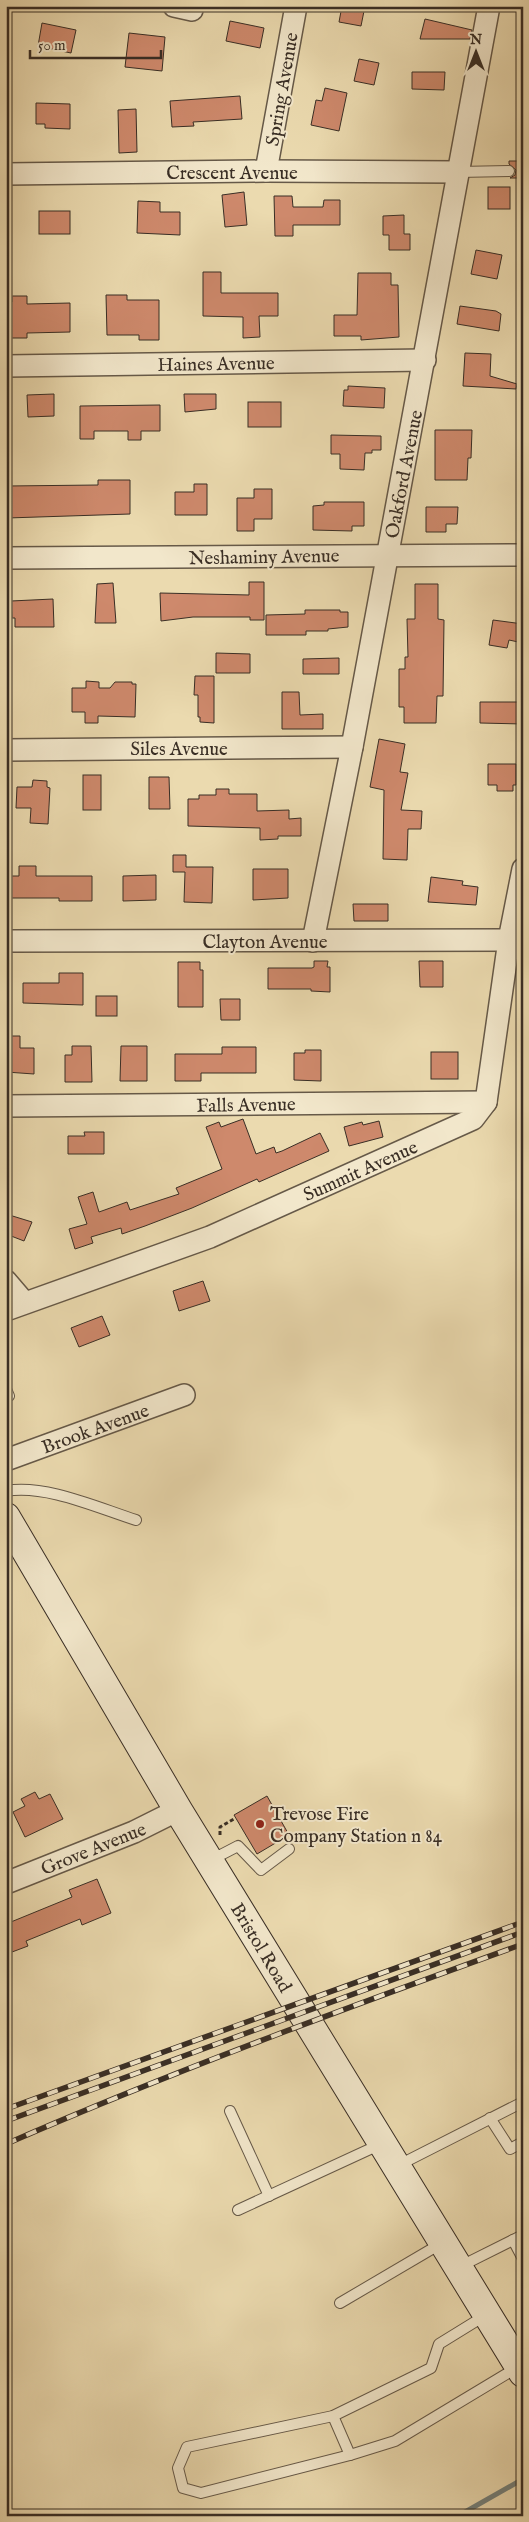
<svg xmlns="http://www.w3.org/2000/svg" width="529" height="2522" viewBox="0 0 529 2522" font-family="'IM FELL English',serif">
<rect width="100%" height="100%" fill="#ebdaaf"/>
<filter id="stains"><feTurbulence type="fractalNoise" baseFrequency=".004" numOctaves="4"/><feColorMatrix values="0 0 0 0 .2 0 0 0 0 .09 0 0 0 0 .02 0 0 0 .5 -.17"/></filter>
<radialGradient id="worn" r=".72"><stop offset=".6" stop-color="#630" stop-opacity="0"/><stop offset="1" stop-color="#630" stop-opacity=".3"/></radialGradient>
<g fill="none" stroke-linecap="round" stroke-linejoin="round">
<!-- stream -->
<path stroke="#74817c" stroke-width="5" d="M458,2516L523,2479"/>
</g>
<!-- building -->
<g fill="#ce896c" stroke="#392e25">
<path d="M342,6H365L361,26L339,22Z"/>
<path d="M425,19L472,30L470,39H420Z"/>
<path d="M230,21L264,28L260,48L226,41Z"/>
<path d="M42,23L76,30L71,53L38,46Z"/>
<path d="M129,33L165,37L162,71L125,67Z"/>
<path d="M359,59L379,63L374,85L354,81Z"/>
<path d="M412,72H445L444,90L412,89Z"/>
<path d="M325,88L347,93L339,131L311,125L316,100L322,101Z"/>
<path d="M240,96L242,119L193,122L194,126L172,127L170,101Z"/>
<path d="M36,103L70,104V129L45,128V124H36Z"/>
<path d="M136,109L137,152L119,153L118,110Z"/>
<path d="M509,161H523V178H510L515,175L516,170L509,164Z"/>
<rect x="488" y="187" width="22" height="22"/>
<path d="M244,192L247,225L225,227L222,195Z"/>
<path d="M274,196H292L293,207H323L324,200H340V225H293V236H275Z"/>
<path d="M138,201L160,202V212H180V235L137,233Z"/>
<rect x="39" y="211" width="31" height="23"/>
<path d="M404,215V234H410V250H389V235H383V216Z"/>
<path d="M476,250L502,255L497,279L471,274Z"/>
<path d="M203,272H221V293H278V316H259L260,337L243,338V317L203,316Z"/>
<path d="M358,273H391V285H398L399,337L361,340V336H334V315H357Z"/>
<path d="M106,295H127V300H159V340H139V335H107Z"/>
<path d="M12,296H27V304L70,303V332L27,333V338H9V302H12Z"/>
<path d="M460,306L496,311L501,314L499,331L457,324Z"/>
<path d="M465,353L491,354L490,376L517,384L516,389L463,386Z"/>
<path d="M348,386L385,388L384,408L343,406L344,390H348Z"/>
<path d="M54,394V416L28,417L27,395Z"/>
<path d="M184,394H216V409L185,412Z"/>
<rect x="248" y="402" width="33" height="25"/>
<path d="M160,405V431H141V440H128V431H94V439H80V406Z"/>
<path d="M435,430H472L471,458H468L467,480H435Z"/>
<path d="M331,435L381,436V450H372V453H365L364,470L340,469V454H331Z"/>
<path d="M98,480H130V514L7,518V486L98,485Z"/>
<path d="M194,484H207V515H175V492H194Z"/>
<path d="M254,489H272V519H254V531H237V498H254Z"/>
<path d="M324,502H364V526H352V531L313,530V506L324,505Z"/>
<path d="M426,507H458L457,524H446V532H426Z"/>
<path d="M249,582H264V620H250V617H193L161,621L160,593L249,595Z"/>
<path d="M113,583L116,623H95L97,584Z"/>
<path d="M415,584H438V619L444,620L443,696H437L436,723H404V707H399V669H405V657H408L407,619H415Z"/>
<path d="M53,599L54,627H15V618H12L11,601Z"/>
<path d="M305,610H340V612H348V627L328,629V631H306V635H266V615L305,614Z"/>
<path d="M493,620L523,624V643L509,640L507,648L489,645Z"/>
<path d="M216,653L250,654V673H216Z"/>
<path d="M339,658V674H303V659Z"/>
<path d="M195,676H214V723L200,722V717H198V695H194Z"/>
<path d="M86,681L99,682V688H110L115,682H132V684H136L135,717L98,716V723H85V712H72V688H86Z"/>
<path d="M282,692H299L300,715L323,714V729H282Z"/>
<path d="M480,702H523V724L480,723Z"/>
<path d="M379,739L405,744L400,772L408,773L401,810L422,811L421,829H408L407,860L383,859L384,790L370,787Z"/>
<path d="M488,764H516V785H513V791H497V785H488Z"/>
<rect x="83" y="775" width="18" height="35"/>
<path d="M149,777H169L170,809H149Z"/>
<path d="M33,780L47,781V787L50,788L48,824L30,823L31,808H16L17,787H32Z"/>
<path d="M216,789H229V794H257V811L289,810V819L301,818V836H278V839L260,840V828L188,826V799H199V795H216Z"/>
<path d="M173,855H186V867H213L212,903L184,902L185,872H173Z"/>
<path d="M19,866H36V876H92V901H59V898H6V876H19Z"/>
<path d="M253,869H288V898L253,900Z"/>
<path d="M156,875V900L123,901V876Z"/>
<path d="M431,877L463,881L462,885L478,887L476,905L428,902Z"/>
<path d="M353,904H388V921H354Z"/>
<path d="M314,961H328L327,967H330V992L311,991V989H268V968H312L314,967Z"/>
<path d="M419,961H443V987H420Z"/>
<path d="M178,962H200V970H203V1007H178Z"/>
<path d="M59,973H83V1005L23,1003V983H59Z"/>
<rect x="96" y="996" width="21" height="20"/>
<path d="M220,999H240V1020H221Z"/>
<path d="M6,1036H20V1048H34V1074L6,1072Z"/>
<path d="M72,1046H91L92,1082H65V1055H72Z"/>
<path d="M121,1046H147V1081H120Z"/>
<path d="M222,1047H256V1073H201V1081H175V1054H222Z"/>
<path d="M305,1050H321V1081L294,1080V1053H305Z"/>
<rect x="431" y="1052" width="27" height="27"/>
<path d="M243,1119L256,1154L274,1147L276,1153L282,1151L320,1133L329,1151L259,1182L257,1179L192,1208L145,1226L122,1234L121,1228L91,1237L93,1243L75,1249L69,1229L87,1224L78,1197L93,1192L99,1212L127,1202L130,1210L179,1194L176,1188L222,1169L206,1127L219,1122L221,1127Z"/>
<path d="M379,1121L383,1137L349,1146L344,1127L362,1122L363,1125Z"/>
<path d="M84,1132H104V1154H68V1136H85Z"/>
<path d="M6,1214L32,1222L24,1241L6,1234Z"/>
<path d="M203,1281L210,1301L179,1311L173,1291Z"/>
<path d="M102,1316L110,1335L79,1347L71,1328Z"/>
<path d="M35,1792L39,1799L50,1794L63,1819L25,1837L13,1812L25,1806L21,1799Z"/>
<path d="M267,1796L289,1835L257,1854L234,1815Z"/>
<path d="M97,1879L111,1913L82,1925L80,1919L26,1941L28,1946L12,1952L6,1937V1924L72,1897L69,1890Z"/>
</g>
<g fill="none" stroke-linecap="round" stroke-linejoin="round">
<defs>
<g id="service">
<path d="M458,172L509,171"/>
<path d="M6,1389L9,1396L6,1397"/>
<path d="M6,1491C46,1484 98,1508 136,1520"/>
<path d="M211,1860L238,1846L261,1870L289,1849"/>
<path d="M230,2111L269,2196"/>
<path d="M490,2118L510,2149L523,2142"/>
<path d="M397,2166L523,2102"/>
<path d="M238,2210L381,2144"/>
<path d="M513,2240L523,2259"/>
<path d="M459,2267L523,2235"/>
<path d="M340,2303L442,2243"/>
<path d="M486,2315L439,2344L431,2368L333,2416L187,2447L178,2468L183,2488L201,2493L350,2455L395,2441L518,2367"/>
<path d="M333,2416L350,2455"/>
</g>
<g id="minor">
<path d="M174,6L192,10"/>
<path d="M266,171L296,6"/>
<path d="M6,174L266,171L458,172"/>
<path d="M6,366L425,360"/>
<path d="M6,558L523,555"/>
<path d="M6,750L352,747"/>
<path d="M6,941L523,940"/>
<path d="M313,941L352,747L489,6"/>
<path d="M6,1106L486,1102"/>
<path d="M6,1281L24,1302"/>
<path d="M6,1310L210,1237L473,1119L486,1102L509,940L523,869"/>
<path d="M6,1460L184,1395"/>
<path d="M6,1883L134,1832L178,1810"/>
</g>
<path id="secondary" d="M6,1517L178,1810L523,2373"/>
</defs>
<!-- service casing -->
<use href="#service" stroke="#665948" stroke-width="12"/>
<!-- minor casing -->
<use href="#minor" stroke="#665948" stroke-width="24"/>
<!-- secondary casing -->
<use href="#secondary" stroke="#392e25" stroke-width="30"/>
<!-- path -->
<path stroke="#392e25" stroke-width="3" stroke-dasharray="4 2.5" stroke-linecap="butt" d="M220,1835V1827L234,1819"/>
<!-- service -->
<use href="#service" stroke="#f2e7cb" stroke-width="10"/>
<!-- minor -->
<use href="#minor" stroke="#f2e7cb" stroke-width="21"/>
<!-- secondary -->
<use href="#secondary" stroke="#f2e7cb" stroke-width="28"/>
<defs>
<g id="rail">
<path d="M6,2109L523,1922"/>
<path d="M6,2121L523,1932"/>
<path d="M6,2144C176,2070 349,2007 523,1944"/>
</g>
</defs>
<!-- rail casing -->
<use href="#rail" stroke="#392e25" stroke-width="5.5"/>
<!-- rail -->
<use href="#rail" stroke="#f2e7cb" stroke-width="4" stroke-dasharray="11" stroke-linecap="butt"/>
</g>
<!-- markers -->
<circle fill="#8f2418" stroke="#f2e7cb" stroke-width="2" cx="260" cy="1824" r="5"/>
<g text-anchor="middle" stroke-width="4" stroke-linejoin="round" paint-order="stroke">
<!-- street labels -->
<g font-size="19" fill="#392e25" stroke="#f2e7cb">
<text transform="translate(281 89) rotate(-80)" y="7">Spring Avenue</text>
<text x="232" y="179">Crescent Avenue</text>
<text transform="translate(216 363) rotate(-1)" y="7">Haines Avenue</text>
<text transform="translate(403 474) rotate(-79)" y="7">Oakford Avenue</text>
<text transform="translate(264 556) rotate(-1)" y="7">Neshaminy Avenue</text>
<text x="179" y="755">Siles Avenue</text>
<text x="265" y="948">Clayton Avenue</text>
<text transform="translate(246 1104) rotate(-1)" y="7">Falls Avenue</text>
<text transform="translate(360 1170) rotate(-24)" y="7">Summit Avenue</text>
<text transform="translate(95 1428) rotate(-20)" y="7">Brook Avenue</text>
<text transform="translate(93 1848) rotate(-22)" y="7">Grove Avenue</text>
<text transform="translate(262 1947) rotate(59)" y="7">Bristol Road</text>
</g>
<!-- poi labels -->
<g font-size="19" fill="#392e25" stroke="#f2e7cb" text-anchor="start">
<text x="270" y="1820">Trevose Fire<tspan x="270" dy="22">Company Station n 84</tspan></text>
</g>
</g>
<!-- margin -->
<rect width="529" height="2522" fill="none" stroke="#ebdaaf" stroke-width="25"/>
<rect x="8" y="8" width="514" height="2507" fill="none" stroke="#392e25" stroke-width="2.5"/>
<rect x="12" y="12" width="504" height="2497" fill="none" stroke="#392e25"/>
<!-- north arrow -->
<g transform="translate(476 52)" stroke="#f2e7cb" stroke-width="4" paint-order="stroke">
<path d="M0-4L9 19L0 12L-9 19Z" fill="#392e25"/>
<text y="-8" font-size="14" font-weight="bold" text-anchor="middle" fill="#392e25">N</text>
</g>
<!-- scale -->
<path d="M30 50v8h131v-8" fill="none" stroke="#392e25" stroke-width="2.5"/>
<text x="38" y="50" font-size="15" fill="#392e25" stroke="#f2e7cb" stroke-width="4" paint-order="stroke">50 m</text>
<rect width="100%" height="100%" filter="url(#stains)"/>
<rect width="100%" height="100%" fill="url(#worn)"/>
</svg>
